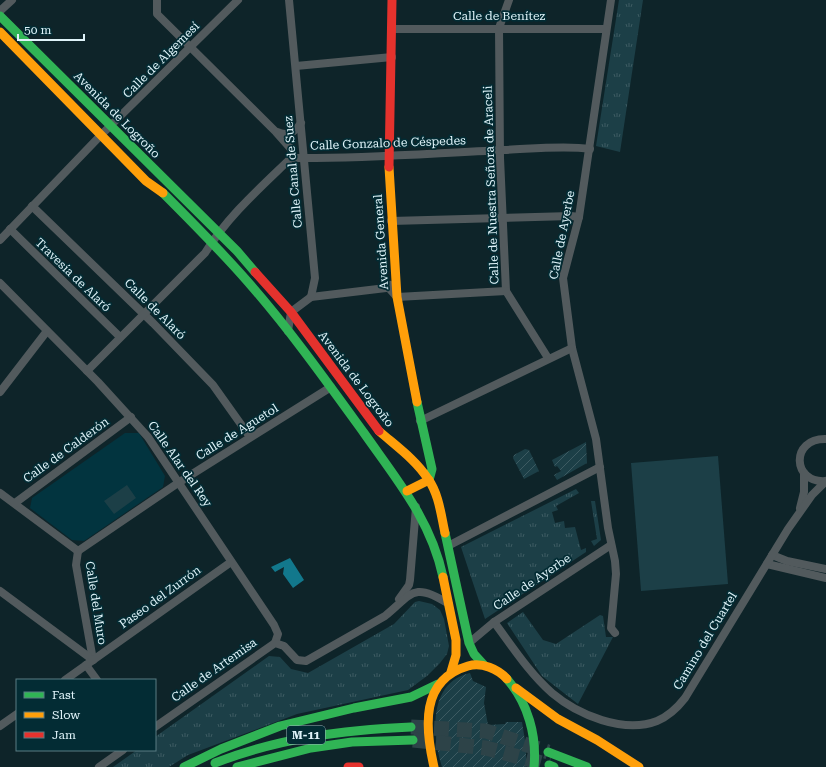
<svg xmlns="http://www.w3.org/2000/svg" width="826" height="767" viewBox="0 0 826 767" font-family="'Roboto Serif',serif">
<defs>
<pattern id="grass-tufts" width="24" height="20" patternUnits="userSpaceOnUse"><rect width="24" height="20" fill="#1c3f47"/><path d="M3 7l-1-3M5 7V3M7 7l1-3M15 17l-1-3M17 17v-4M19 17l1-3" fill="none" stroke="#3d5b62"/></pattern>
<pattern id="garden-furrows" width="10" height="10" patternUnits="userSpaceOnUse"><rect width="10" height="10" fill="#1c3f47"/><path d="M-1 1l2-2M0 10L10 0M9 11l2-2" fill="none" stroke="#3d5b62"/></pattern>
</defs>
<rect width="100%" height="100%" fill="#0e2429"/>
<!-- built -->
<path fill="#02343f" d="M125,433H139L165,476L163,487L84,541L72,540L30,508L32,498Z"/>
<!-- grass -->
<g fill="url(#grass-tufts)">
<path d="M619,0H643L620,152L596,146Z"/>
<path d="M576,489L579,493L556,506L558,510L552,512L555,523L564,521L565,528L575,527L581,550L586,548V552L485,619L461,547Z"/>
<path d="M591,501H595L601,540L594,546L591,541L597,539Z"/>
<path d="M419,601L432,604L440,610L444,619L449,646L447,654L440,663L427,676L408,690L297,714L188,755L169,767H113L137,750H155V737L269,656L280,657L291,669L308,673L394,624L415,602Z"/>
<path d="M523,612L543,640L556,644L600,615L603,616L606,637H613L578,704L542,676L507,623Z"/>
</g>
<!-- garden -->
<g fill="url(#garden-furrows)">
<path d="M586,442L587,463L557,480L554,475L561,471L557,466L555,467L552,460Z"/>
<path d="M525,449L529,450L539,471L524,479L513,458L514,455Z"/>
<path d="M470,673L473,681L486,687L484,703L488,725L505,724L506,722H522L526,747V767H442C432,735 428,682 470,673Z"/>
</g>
<!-- pitch -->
<g fill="#1c3f47">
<path d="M718,456L728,584L641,591L631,463Z"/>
<path d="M127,485L136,498L114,514L104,501Z"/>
</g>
<!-- water -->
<path fill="#12788c" d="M290,558L304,580L293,588L283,574L284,567L275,572L271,567Z"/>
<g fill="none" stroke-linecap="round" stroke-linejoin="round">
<!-- highway-tunnel -->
<g stroke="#2d4348" stroke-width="15" stroke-dasharray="15 8" stroke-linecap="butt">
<path d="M411,727L486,731L548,752"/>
<path d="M413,740L486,748L549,765"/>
</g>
<!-- street -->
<g stroke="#525a5d" stroke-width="8">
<path d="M157,0V14L276,132L292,150L291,158"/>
<path d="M509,0L499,28L500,158L506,291L548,358"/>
<path d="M611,0L579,217L563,278L572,348L596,439L608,528L615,561L616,574L611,628L615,633"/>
<path d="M0,11L12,0"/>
<path d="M391,29H606"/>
<path d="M296,66L392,57"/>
<path d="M277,132C288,137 294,133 301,123"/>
<path d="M32,206L153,323L213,385L250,437"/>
<path d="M391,221L571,216L579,217"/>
<path d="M10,229L120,337"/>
<path d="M0,240L101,135L238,0"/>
<path d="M0,283L98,382L148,437L274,625L278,634L275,643"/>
<path d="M388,287L397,297L506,291"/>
<path d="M311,297L386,288L390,285"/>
<path d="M288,331L291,312L311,297L315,278L289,0"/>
<path d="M87,371L205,253C228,216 260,188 291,158C362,159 433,153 504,150C530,149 565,145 590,149"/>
<path d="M0,392L47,331"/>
<path d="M420,421L572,348"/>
<path d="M826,439C790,438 792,484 826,481"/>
<path d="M0,493L78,551"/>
<path d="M15,503L131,417"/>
<path d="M800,508L804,492V473"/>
<path d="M448,546L600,467"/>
<path d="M78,551L178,483L331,387"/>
<path d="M78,551L76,565L93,660"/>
<path d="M772,555L787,561L826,569"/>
<path d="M767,564L826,578"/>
<path d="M0,591L93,660"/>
<path d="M399,599L409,585L410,580L416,507"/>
<path d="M494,622C512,646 529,673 552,693C578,715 624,734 657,721C669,716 678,707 685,698L788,529L812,495L826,481"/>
<path d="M469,643L494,622L611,545"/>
<path d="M86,665L97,680"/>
<path d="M65,680L231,562"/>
<path d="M0,726L17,714"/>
<path d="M155,727L275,643L284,646L297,660L306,661L385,616C412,594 413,581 449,604"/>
<path d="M99,767L123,750"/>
</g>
<!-- fast -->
<g stroke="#30b455" stroke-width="9">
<path d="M0,16L237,251L255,272"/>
<path d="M163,193C192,222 221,251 248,282C290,330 327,382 364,433C397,480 431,520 443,577"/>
<path d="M417,402L432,469L429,480"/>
<path d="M445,533L469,643L474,654L484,665"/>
<path d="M507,679C528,703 537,736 534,767"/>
<path d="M548,752L587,767"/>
<path d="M215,763C279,738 343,730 411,727"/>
<path d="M549,765L554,767"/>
<path d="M184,767L221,749L280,726L354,708L411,697L438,684"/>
<path d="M237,767L311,748L352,742L413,740"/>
</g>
<!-- slow -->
<g stroke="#ff9f0a" stroke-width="9">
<path d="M0,32L146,181L163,193"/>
<path d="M389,167L397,297L417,402"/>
<path d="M379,431C396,446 416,460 428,479C439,494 441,515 445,533"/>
<path d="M407,491L429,480"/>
<path d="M443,577L456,640V655L451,672"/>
<path d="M516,688L558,719L597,740L639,767"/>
<path d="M434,767C425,728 420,680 468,666C482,662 498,669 507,679"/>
</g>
<!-- jam -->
<g stroke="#e5322d" stroke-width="9">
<path d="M389,167L392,0"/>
<path d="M255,272L291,312L379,431"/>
<path d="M348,767H359"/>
</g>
</g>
<g text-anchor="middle" stroke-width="3.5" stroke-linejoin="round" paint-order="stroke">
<!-- shield labels -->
<rect fill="#032c34" stroke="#9db7be" stroke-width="1" x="287" y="726" width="38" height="18" rx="3"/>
<g font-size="11" font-weight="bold" fill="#dff3f9">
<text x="306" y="739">M-11</text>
</g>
<!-- street labels -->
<g font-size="12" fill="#dff3f9" stroke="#032c34">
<text x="499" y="20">Calle de Benítez</text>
<text transform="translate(161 60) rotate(-45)" y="4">Calle de Algemesí</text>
<text transform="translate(117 115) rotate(45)" y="4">Avenida de Logroño</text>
<text transform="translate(388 143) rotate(-2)" y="4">Calle Gonzalo de Céspedes</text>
<text transform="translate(293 172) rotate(-95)" y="4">Calle Canal de Suez</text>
<text transform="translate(491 185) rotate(-92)" y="4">Calle de Nuestra Señora de Araceli</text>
<text transform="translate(562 235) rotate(-79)" y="4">Calle de Ayerbe</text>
<text transform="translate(381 242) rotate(-94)" y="4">Avenida General</text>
<text transform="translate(73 275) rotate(44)" y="4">Travesía de Alaró</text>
<text transform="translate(155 309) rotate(45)" y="4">Calle de Alaró</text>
<text transform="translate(356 379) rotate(53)" y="4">Avenida de Logroño</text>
<text transform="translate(237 432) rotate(-32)" y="4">Calle de Aguetol</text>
<text transform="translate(66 450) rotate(-36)" y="4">Calle de Calderón</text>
<text transform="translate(180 464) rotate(55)" y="4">Calle Alar del Rey</text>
<text transform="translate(532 582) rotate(-34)" y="4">Calle de Ayerbe</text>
<text transform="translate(160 597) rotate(-36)" y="4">Paseo del Zurrón</text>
<text transform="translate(96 603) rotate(81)" y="4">Calle del Muro</text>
<text transform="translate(705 641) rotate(-59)" y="4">Camino del Cuartel</text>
<text transform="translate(214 670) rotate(-35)" y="4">Calle de Artemisa</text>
</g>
</g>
<!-- legend -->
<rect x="16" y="679" width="140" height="72" fill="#032c34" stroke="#5b7c83"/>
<rect x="24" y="692" width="20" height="6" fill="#30b455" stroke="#5b7c83"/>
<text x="52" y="699" font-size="12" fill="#dff3f9">Fast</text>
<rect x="24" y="712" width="20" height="6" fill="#ff9f0a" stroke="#5b7c83"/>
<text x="52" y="719" font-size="12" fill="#dff3f9">Slow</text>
<rect x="24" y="732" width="20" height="6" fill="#e5322d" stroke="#5b7c83"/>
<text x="52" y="739" font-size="12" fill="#dff3f9">Jam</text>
<!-- scale -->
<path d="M18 34v6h66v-6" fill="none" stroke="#dff3f9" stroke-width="2"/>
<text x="24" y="34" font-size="12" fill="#dff3f9" stroke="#032c34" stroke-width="3" paint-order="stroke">50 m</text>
</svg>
